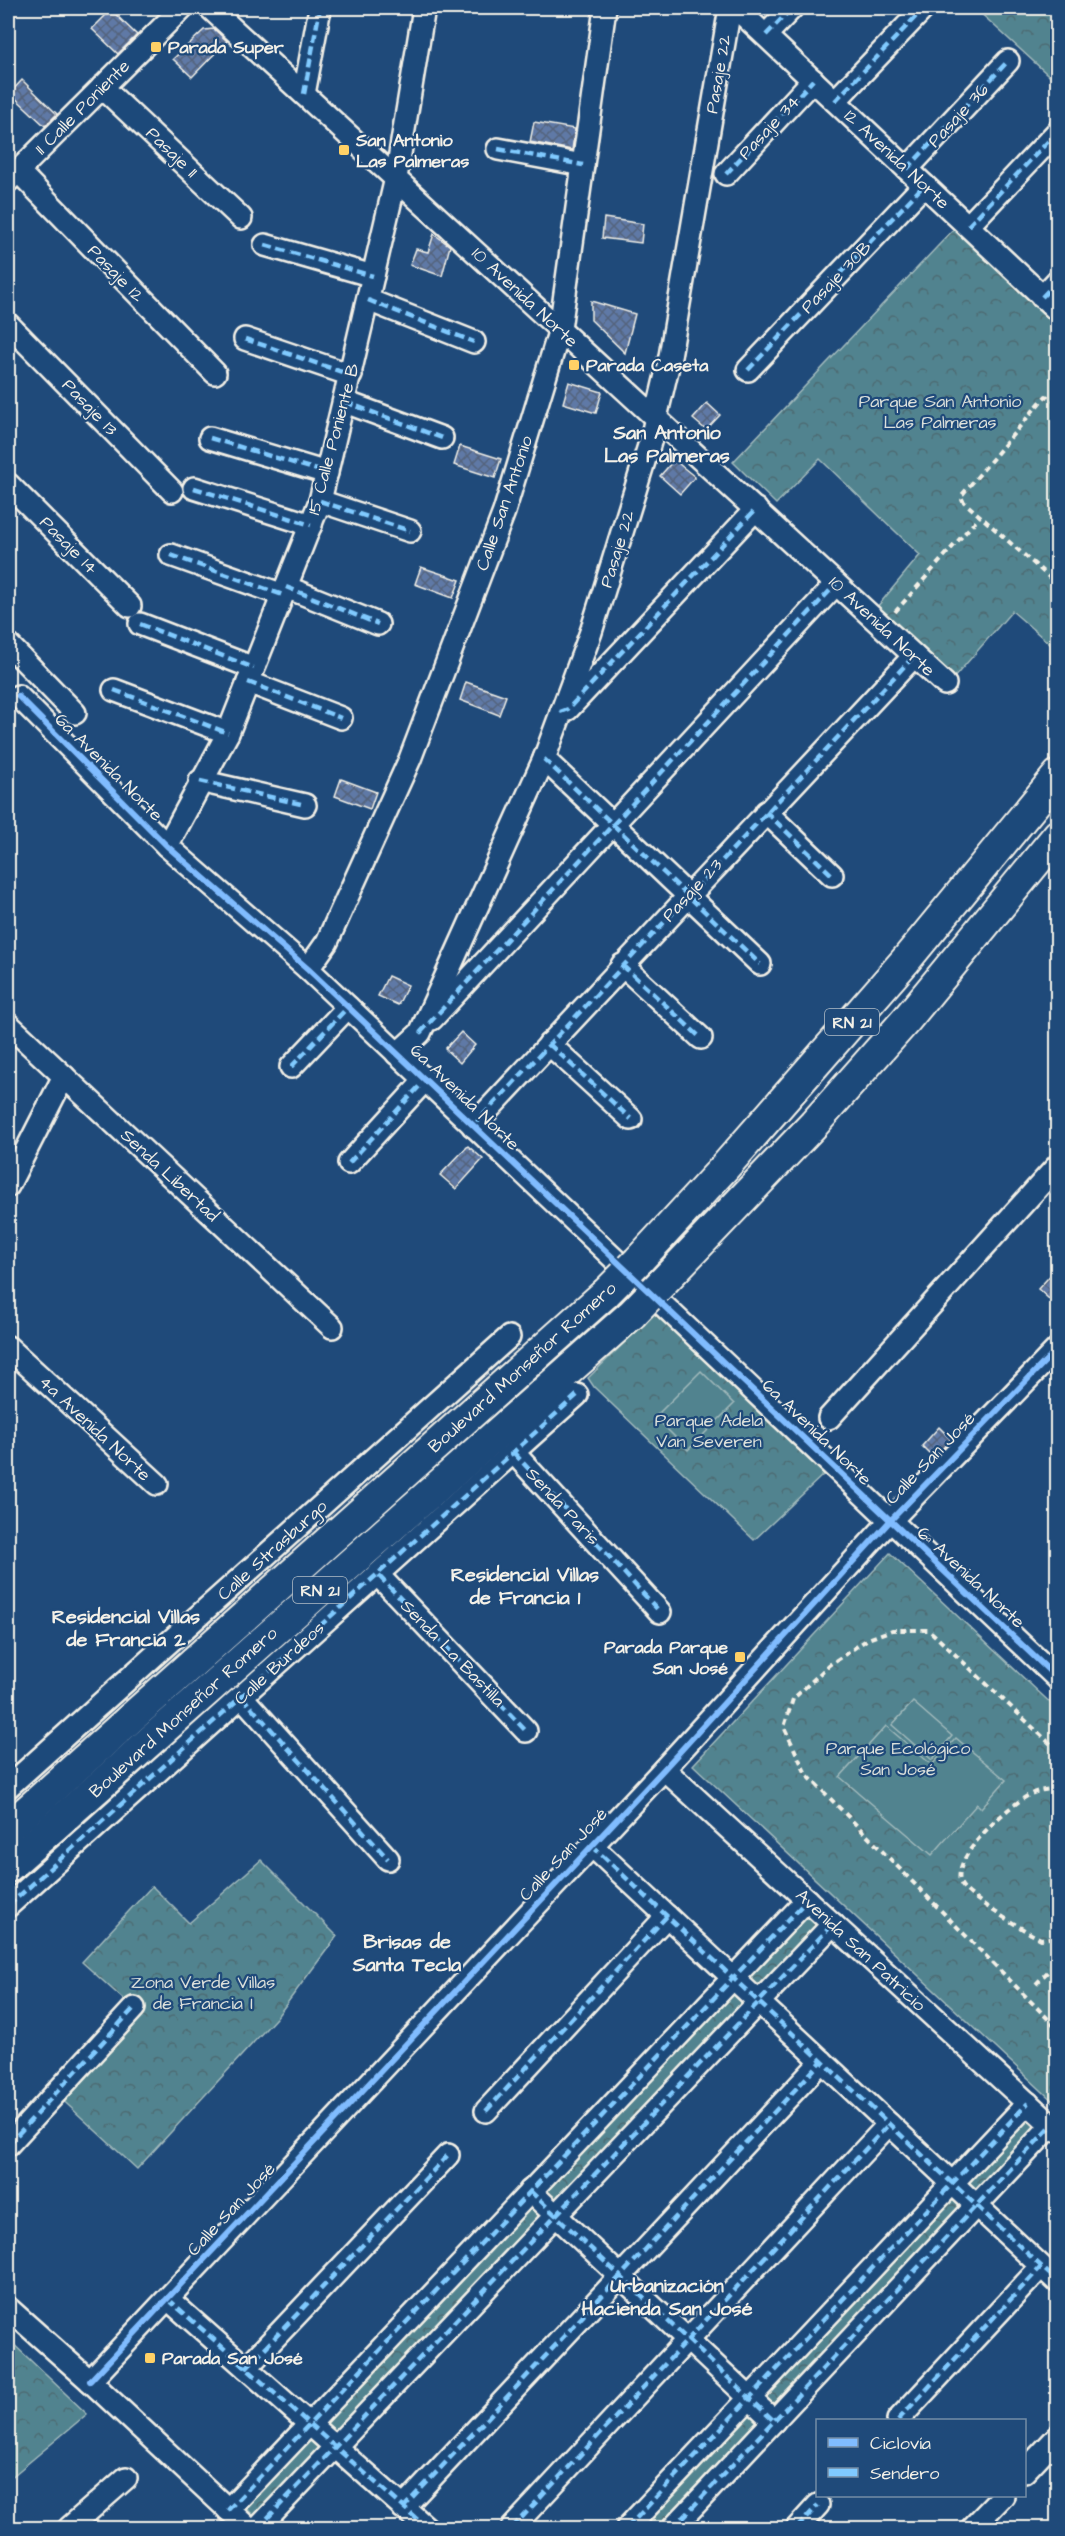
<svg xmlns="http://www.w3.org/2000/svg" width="1065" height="2536" viewBox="0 0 1065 2536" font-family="'Architects Daughter',sans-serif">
<defs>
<pattern id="forest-crowns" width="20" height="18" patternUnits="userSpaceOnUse" patternTransform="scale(1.5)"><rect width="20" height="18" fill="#51838f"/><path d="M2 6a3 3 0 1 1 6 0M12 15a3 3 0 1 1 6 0" fill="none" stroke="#4e6b72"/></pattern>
<pattern id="building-cross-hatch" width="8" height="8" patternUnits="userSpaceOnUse" patternTransform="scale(1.5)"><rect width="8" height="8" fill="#5e79a6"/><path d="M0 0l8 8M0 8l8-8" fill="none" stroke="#55637b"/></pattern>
</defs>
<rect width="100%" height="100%" fill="#1f4a7a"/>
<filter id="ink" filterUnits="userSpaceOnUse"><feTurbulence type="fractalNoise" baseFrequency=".0167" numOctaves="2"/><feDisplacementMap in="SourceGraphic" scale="12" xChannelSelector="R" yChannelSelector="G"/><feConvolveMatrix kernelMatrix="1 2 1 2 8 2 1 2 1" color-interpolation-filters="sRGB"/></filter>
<g filter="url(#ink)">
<!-- forest -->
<g fill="url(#forest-crowns)" stroke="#a2babc" stroke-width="1.5">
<path d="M975,8H1057V83Z"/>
<path d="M955,228L1057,324V650L1012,611L953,679L877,607L920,555L820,459L776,504L733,462Z"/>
<path d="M656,1312L824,1474L754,1540L594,1387L588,1378Z"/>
<path d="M890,1553L1057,1709L1056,2104L693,1765Z"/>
<path d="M261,1860L337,1936L276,2018L137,2169L55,2093L133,2008L82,1962L152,1886L189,1923Z"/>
<path d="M800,1908L825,1932L263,2524L237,2500Z"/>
<path d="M1019,2112L1043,2135L673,2528H627Z"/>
<path d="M8,2339L87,2414L8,2480Z"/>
</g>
<!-- garden -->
<g fill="#51838f" stroke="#a2babc" stroke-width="1.5">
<path d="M701,1371L734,1404L688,1450L655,1417Z"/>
<path d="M913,1702L952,1736L932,1760L892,1725Z"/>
<path d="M886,1726L932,1765L956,1738L1006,1780L981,1808L977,1804L932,1855L840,1777Z"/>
</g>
<!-- building -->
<g fill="url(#building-cross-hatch)" stroke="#f4f1e8" stroke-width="1.5">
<path d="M111,10L137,35L118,54L92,29Z"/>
<path d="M214,29L227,41L192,77L173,59L204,30Z"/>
<path d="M22,80L57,114L45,126L10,93Z"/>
<path d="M534,122L575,129L572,150L530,142Z"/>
<path d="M604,218L643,224L641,243L602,238Z"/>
<path d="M434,234L450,246L442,276L410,265L416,249L428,252Z"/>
<path d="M591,301L635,314L625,353L591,320Z"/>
<path d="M569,382L602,392L596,413L563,403Z"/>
<path d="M707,403L720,415L706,430L693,419Z"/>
<path d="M460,446L501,459L495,478L454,465Z"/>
<path d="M674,460L695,477L680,494L660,476Z"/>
<path d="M421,567L460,580L453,598L415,584Z"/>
<path d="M466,682L506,696L499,715L460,700Z"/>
<path d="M341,779L376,792L370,809L335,796Z"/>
<path d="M388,976L408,985L398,1005L378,996Z"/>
<path d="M461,1032L475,1045L460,1063L445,1049Z"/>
<path d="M468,1146L483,1159L456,1189L440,1175Z"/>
<path d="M1058,1267V1307L1038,1289Z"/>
<path d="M939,1427L951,1439L934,1458L922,1446Z"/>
</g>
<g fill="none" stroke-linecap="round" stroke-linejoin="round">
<defs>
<g id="minor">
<path d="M210,8L945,684"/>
<path d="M736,8L1058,311"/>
<path d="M766,35L792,8"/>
<path d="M102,87L241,218"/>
<path d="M304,94L320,8"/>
<path d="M835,101L924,8"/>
<path d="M498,149L583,165"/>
<path d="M907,169L1008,61"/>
<path d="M18,171L215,373"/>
<path d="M726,174L813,80"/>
<path d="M8,181L182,8"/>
<path d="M968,226L1058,131"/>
<path d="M265,245L373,276"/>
<path d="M1042,297L1058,280"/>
<path d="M368,300L474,342"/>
<path d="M8,324L172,491"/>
<path d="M245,339L351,375"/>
<path d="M748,370L924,185"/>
<path d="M345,402L442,438"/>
<path d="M210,438L327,473"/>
<path d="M8,484L130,606"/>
<path d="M194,488L311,525"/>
<path d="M320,501L410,531"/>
<path d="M171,555L283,595"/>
<path d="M286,587L378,624"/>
<path d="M140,624L254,668"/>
<path d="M8,644L75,713"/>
<path d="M248,682L341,718"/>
<path d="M114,690L228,733"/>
<path d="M18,696L167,846L308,969L1058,1679"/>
<path d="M561,712L568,709L756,509"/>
<path d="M544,759L760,964"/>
<path d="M200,781L305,805"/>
<path d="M766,812L832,875"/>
<path d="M167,846L228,733L320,501L396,178L424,8"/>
<path d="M622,965L701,1038"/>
<path d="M308,969L327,942L410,759L504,512L560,329L605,8"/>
<path d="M432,1019L836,584"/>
<path d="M8,1024L332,1327"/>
<path d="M549,1044L631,1119"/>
<path d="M397,1054L420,1033L451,965L544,759L591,632L651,439L669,362L730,8"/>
<path d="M291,1067L348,1007"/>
<path d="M473,1126L914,656"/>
<path d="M349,1163L425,1080"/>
<path d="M8,1186L64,1076"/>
<path d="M8,1347L157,1484"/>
<path d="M829,1418L1058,1165"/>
<path d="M514,1453L660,1612"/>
<path d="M379,1576L526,1731"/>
<path d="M242,1697L388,1859"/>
<path d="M664,1769L1058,2131"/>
<path d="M8,1787L509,1337"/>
<path d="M592,1846L1058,2282"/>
<path d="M8,1906L577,1395"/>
<path d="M486,2111L667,1916"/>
<path d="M8,2145L134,2008"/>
<path d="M530,2191L774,2421"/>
<path d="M168,2299L427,2528"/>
<path d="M8,2308L90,2381L248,2528"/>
<path d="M246,2368L448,2155"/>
<path d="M90,2381L664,1769L890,1521L1058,1348"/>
<path d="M898,2420L1041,2267"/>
<path d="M1024,2472L1058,2436"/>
<path d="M403,2508L822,2061"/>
<path d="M228,2510L807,1900"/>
<path d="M69,2528L126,2478"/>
<path d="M258,2528L833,1924"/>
<path d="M512,2528L889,2124"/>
<path d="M627,2528L1028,2103"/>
<path d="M673,2528L1052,2125"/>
<path d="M797,2528L818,2505"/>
<path d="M972,2528L1003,2496"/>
</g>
<g id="highway">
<path d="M638,1261L724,1168L906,960L1058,775"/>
<path d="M661,1284L814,1124L907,1019L1058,835"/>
<path d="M8,1828L606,1293"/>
<path d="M8,1867L632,1314"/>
</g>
</defs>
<!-- minor casing -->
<use href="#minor" stroke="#f4f1e8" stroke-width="26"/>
<!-- highway casing -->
<use href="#highway" stroke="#f4f1e8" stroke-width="34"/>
<!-- path -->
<g stroke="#f4f1e8" stroke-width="4" stroke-dasharray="6 4.5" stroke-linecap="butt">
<path d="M1058,402L1046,396L1043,399L961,496L963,501L1058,585"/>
<path d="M895,612L980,516"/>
<path d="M1058,1751L929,1630H892L868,1639L829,1665L793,1699L784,1727L806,1774L1058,2029"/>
<path d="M1058,1789C1048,1789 1039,1790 1031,1794C1010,1804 949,1858 961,1884C967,1897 1017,1925 1031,1934L1041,1939L1058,1937"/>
<path d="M1036,1984L1058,1961"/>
</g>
<!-- minor -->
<use href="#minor" stroke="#1f4a7a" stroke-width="21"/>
<!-- highway -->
<use href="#highway" stroke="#1f4a7a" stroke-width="30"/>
<defs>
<g id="highway-bridge">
<path d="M606,1293L638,1261"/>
<path d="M632,1314L661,1284"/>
</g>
</defs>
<!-- highway-bridge casing -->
<use href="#highway-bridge" stroke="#f4f1e8" stroke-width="34" stroke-linecap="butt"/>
<!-- highway-bridge -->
<use href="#highway-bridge" stroke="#1f4a7a" stroke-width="30"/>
<!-- quiet -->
<g stroke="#80caff" stroke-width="4.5" stroke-dasharray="9 4.5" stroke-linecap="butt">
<path d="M766,35L792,8"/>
<path d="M304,94L320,8"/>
<path d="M835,101L924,8"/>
<path d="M498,149L583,165"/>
<path d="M907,169L1008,61"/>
<path d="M726,174L813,80"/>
<path d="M968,226L1058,131"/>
<path d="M265,245L373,276"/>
<path d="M1042,297L1058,280"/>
<path d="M368,300L474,342"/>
<path d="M245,339L351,375"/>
<path d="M748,370L924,185"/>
<path d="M345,402L442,438"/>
<path d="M210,438L327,473"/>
<path d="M194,488L311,525"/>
<path d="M320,501L410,531"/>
<path d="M171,555L283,595"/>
<path d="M286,587L378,624"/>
<path d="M140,624L254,668"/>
<path d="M248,682L341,718"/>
<path d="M114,690L228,733"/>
<path d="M560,712L568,709L756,509"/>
<path d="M544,759L760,964"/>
<path d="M200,781L305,805"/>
<path d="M766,812L832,875"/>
<path d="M622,965L701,1038"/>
<path d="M420,1033L836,584"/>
<path d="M549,1044L631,1119"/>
<path d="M291,1067L348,1007"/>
<path d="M473,1126L914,656"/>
<path d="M349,1163L425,1080"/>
<path d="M514,1453L660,1612"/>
<path d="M379,1576L526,1731"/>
<path d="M242,1697L388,1859"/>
<path d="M592,1846L1058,2282"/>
<path d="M8,1906L577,1395"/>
<path d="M486,2111L667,1916"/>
<path d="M8,2145L134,2008"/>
<path d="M530,2191L774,2421"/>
<path d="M168,2299L427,2528"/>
<path d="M246,2368L448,2155"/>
<path d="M898,2420L1041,2267"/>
<path d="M403,2508L822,2061"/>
<path d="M228,2510L807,1900"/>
<path d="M258,2528L833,1924"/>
<path d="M512,2528L889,2124"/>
<path d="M627,2528L1028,2103"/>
<path d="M673,2528L1052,2125"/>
<path d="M797,2528L818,2505"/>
</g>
<defs>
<g id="cycleway">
<path d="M18,696L167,846L308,969L1058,1679"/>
<path d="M90,2381L664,1769L890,1521L1058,1348"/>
</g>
</defs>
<!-- cycleway casing -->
<use href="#cycleway" stroke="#1f4a7a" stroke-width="10"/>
<!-- cycleway -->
<use href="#cycleway" stroke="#80bcff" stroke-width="6"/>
</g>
</g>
<!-- markers -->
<g fill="#ffd166" stroke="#1f4a7a" stroke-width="2">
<rect x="150" y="41" width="12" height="12" rx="3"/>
<rect x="338" y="144" width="12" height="12" rx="3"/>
<rect x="568" y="359" width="12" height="12" rx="3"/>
<rect x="734" y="1651" width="12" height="12" rx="3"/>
<rect x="144" y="2352" width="12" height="12" rx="3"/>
</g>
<g text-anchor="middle" stroke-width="4.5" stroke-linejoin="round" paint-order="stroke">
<!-- shield labels -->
<g fill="#1f4a7a" stroke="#b4bfc7" stroke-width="1.5">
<rect x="825" y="1009" width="54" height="26" rx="4.5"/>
<rect x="293" y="1577" width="54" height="26" rx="4.5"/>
</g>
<g font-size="16" font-weight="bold" fill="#f4f1e8">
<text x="852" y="1028">RN 21</text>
<text x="320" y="1596">RN 21</text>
</g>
<!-- poi labels -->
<g font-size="18" font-weight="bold" fill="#f4f1e8" stroke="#1f4a7a" text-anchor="start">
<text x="168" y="53">Parada Super</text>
<text x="356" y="146">San Antonio<tspan x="356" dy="21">Las Palmeras</tspan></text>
<text x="586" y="371">Parada Caseta</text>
<text x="728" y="1653" text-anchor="end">Parada Parque<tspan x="728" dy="21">San José</tspan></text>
<text x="162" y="2364">Parada San José</text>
</g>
<!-- street labels -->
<g font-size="18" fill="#f4f1e8" stroke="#1f4a7a">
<text transform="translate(718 74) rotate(-80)" y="6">Pasaje 22</text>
<text transform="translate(82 107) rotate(-45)" y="6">11 Calle Poniente</text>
<text transform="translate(958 115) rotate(-47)" y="6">Pasaje 36</text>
<text transform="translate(769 127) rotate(-47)" y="6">Pasaje 34</text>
<text transform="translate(172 152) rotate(44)" y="6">Pasaje 11</text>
<text transform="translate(897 159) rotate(43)" y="6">12 Avenida Norte</text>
<text transform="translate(116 273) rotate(46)" y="6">Pasaje 12</text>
<text transform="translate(836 277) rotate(-46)" y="6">Pasaje 30B</text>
<text transform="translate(525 297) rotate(43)" y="6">10 Avenida Norte</text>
<text transform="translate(90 407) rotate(46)" y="6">Pasaje 13</text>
<text transform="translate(333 439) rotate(-75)" y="6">15 Calle Poniente B</text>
<text transform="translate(504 503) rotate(-71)" y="6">Calle San Antonio</text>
<text transform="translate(69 545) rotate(45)" y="6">Pasaje 14</text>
<text transform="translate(617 549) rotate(-73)" y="6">Pasaje 22</text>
<text transform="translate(882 626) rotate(43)" y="6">10 Avenida Norte</text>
<text transform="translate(109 767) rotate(45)" y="6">6a Avenida Norte</text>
<text transform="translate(692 890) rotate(-47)" y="6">Pasaje 23</text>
<text transform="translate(465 1097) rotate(44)" y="6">6a Avenida Norte</text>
<text transform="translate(170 1175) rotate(43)" y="6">Senda Libertad</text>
<text transform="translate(522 1367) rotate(-42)" y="6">Boulevard Monseñor Romero</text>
<text transform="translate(95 1428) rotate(43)" y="6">4a Avenida Norte</text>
<text transform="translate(817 1432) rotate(44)" y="6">6a Avenida Norte</text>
<text transform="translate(930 1458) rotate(-46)" y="6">Calle San José</text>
<text transform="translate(563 1506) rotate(47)" y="6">Senda Paris</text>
<text transform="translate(272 1550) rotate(-42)" y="6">Calle Strasburgo</text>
<text transform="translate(971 1577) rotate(43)" y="6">6ª Avenida Norte</text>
<text transform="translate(453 1653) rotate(46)" y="6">Senda La Bastilla</text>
<text transform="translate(279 1663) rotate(-42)" y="6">Calle Burdeos</text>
<text transform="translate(183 1712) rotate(-42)" y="6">Boulevard Monseñor Romero</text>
<text transform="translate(563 1854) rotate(-47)" y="6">Calle San José</text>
<text transform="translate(861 1950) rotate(43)" y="6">Avenida San Patricio</text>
<text transform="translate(231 2209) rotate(-47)" y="6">Calle San José</text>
</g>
<!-- park labels -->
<g font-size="18" fill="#dce0db" stroke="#1f4a7a">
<text x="940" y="407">Parque San Antonio<tspan x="940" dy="21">Las Palmeras</tspan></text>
<text x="709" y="1426">Parque Adela<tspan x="709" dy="21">Van Severen</tspan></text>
<text x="898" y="1754">Parque Ecológico<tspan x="898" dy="21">San José</tspan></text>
<text x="203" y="1988">Zona Verde Villas<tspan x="203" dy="21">de Francia I</tspan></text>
</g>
<!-- neighbourhood labels -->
<g font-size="20" font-weight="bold" fill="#f4f1e8" stroke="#1f4a7a">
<text x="667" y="439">San Antonio<tspan x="667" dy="23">Las Palmeras</tspan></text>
<text x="525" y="1581">Residencial Villas<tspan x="525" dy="23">de Francia 1</tspan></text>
<text x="126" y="1623">Residencial Villas<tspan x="126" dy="23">de Francia 2</tspan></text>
<text x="407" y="1948">Brisas de<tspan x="407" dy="23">Santa Tecla</tspan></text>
<text x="667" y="2292">Urbanización<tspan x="667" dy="23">Hacienda San José</tspan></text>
</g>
</g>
<!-- margin -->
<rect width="1065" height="2536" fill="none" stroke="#1f4a7a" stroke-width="30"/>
<rect x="15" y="15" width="1035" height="2506" fill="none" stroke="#f4f1e8" stroke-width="2" filter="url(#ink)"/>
<!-- legend -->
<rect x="816" y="2419" width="210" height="78" fill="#1f4a7a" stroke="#748da6" stroke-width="1.5"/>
<rect x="828" y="2438" width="30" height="9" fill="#80bcff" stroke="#748da6" stroke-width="1.5"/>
<text x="870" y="2449" font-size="18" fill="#f4f1e8">Ciclovía</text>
<rect x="828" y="2468" width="30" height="9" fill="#80caff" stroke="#748da6" stroke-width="1.5"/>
<text x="870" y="2479" font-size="18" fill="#f4f1e8">Sendero</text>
</svg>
